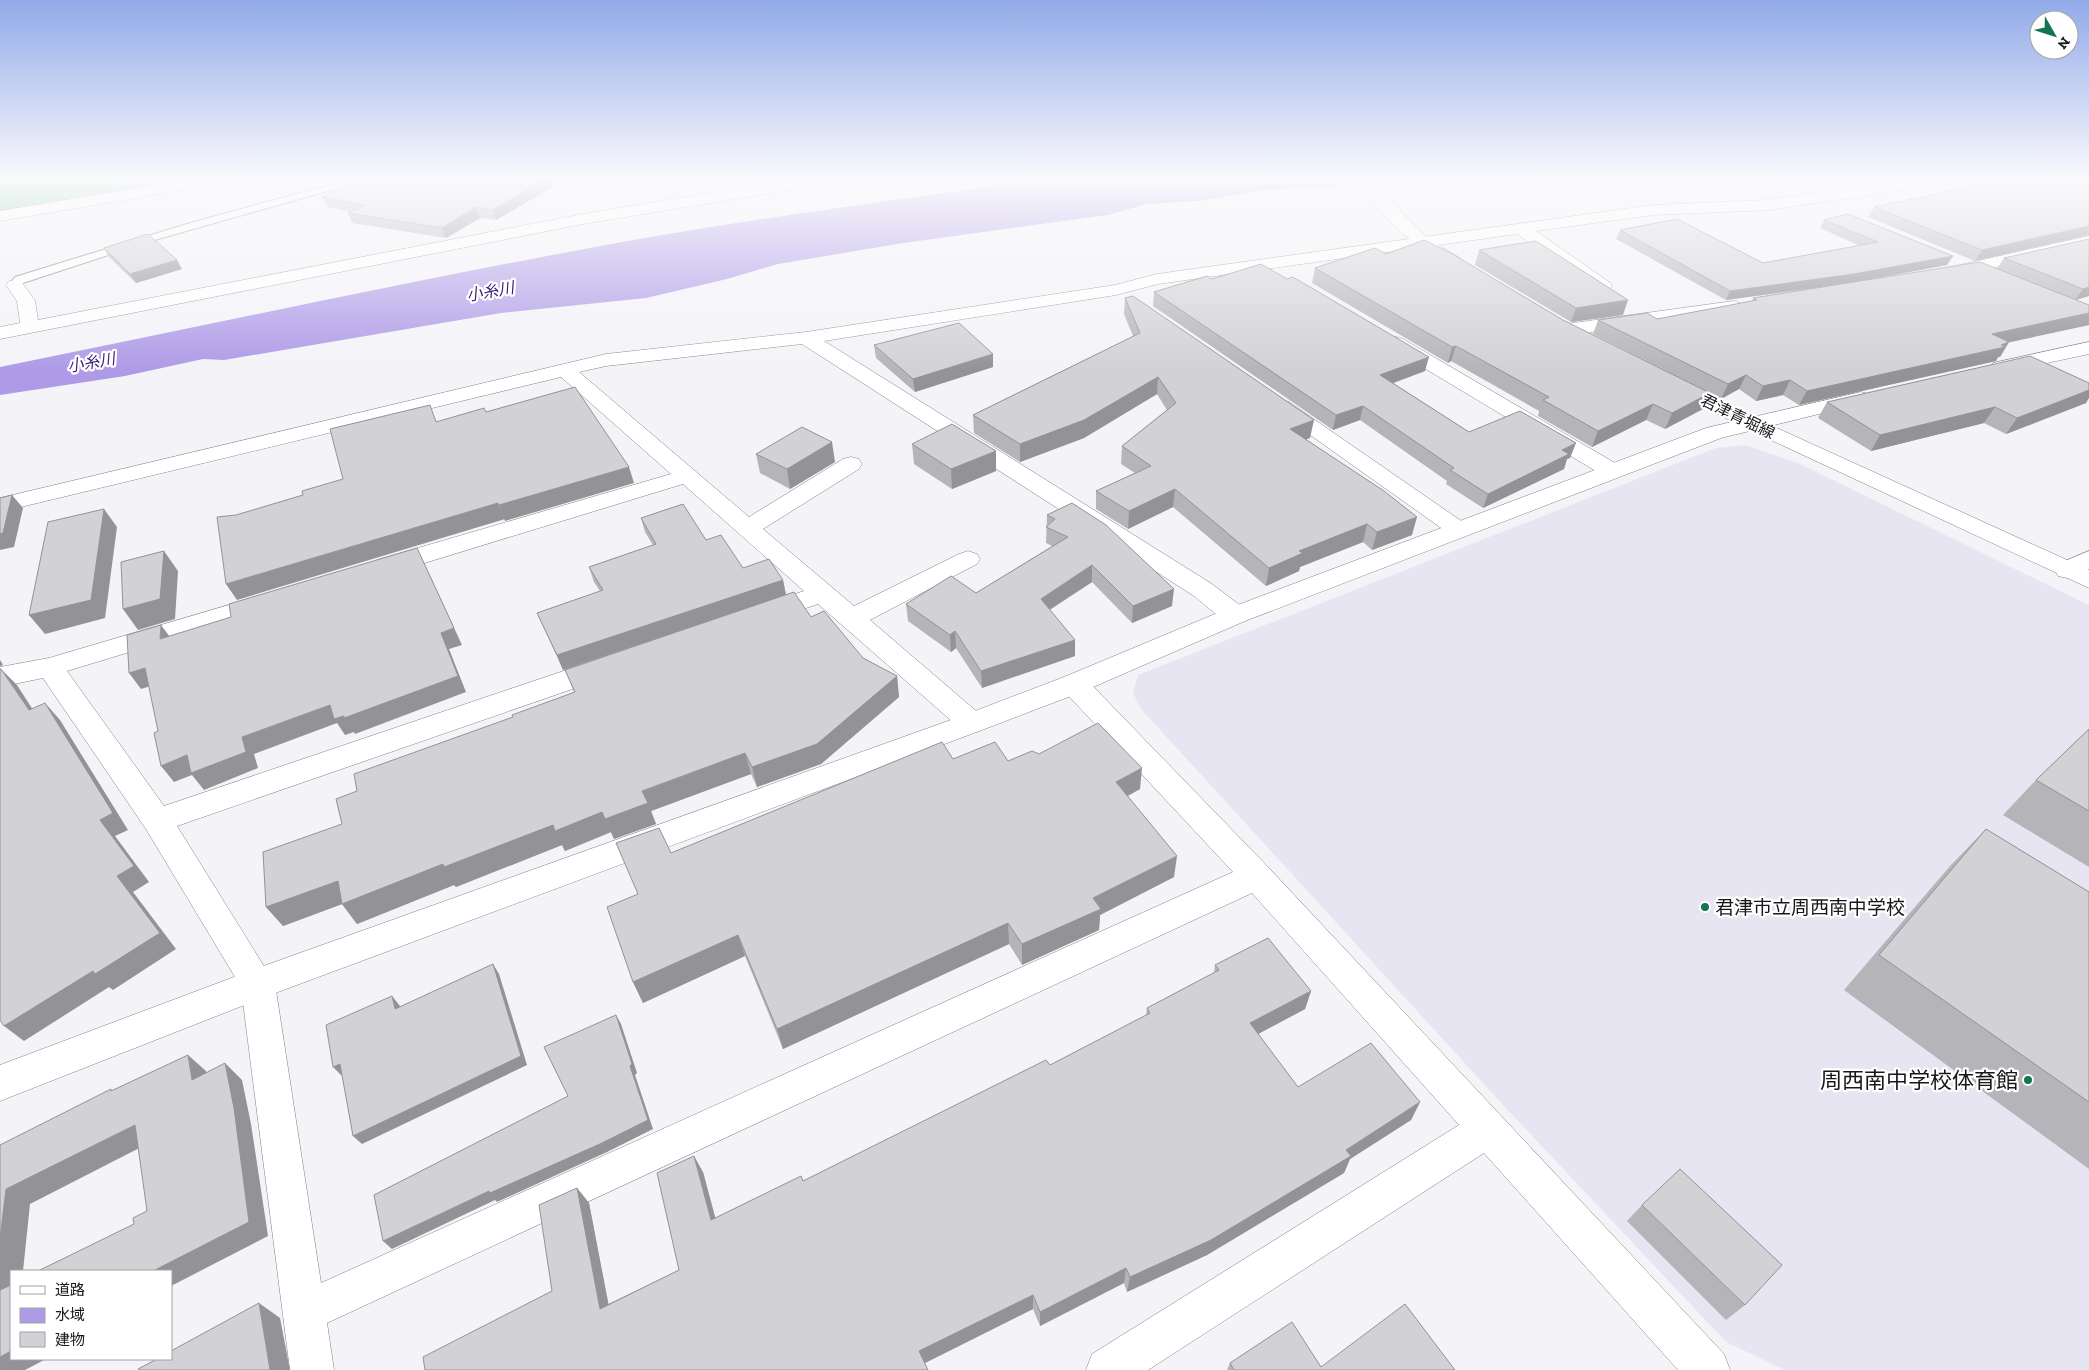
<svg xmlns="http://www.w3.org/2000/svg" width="2089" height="1370" viewBox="0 0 2089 1370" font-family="'Zilla Slab','Noto Sans JP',serif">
<rect width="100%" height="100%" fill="#f4f3f8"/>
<!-- built -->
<path fill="#e8e5f2" d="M1745,445L1798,463L2089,605V1370H1785L1726,1342L1503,1105L1141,709L1133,693L1138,675L1716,448Z"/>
<!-- forest -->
<path fill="#6dc798" d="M0,179H196L0,212Z"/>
<!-- water -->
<path fill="#ae9ae7" d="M1044,179H1344L1347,183L1335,187L1266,190L1198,201L1147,204L1108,215L903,243L778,264L727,279L646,298L501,313L224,360L203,359L125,376L0,395V367C207,325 414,280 622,242C762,217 903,199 1044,179Z"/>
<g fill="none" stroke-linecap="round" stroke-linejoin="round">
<defs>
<path id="service" d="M351,179H370L151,241L23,283L15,289L9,285L15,277L187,224Z"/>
<g id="minor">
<path d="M795,179H833L826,184L583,224L0,339V327L20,323L17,301L6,285L9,281H21L35,301L38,320L583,214Z"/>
<path d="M1908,179H1949L1942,184L1768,210L1653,215L1536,231L1609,282L1612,286L1609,290H1597L1517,234L1158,284L1116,295L824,341L1212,584L1245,609L1249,615L1245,621C1225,627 1209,607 1194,596L802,344L606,366L579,372L749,517L843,459L851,457L859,459L862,464L859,469L763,529L854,606L959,554L968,551L977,554L980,559L977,564L870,620L982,716L986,723L982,730L972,733L962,730L818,604L765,622L756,619L752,613L756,607L804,591L683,484L395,572L386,574L377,572L374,566L377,560L671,474L561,377L0,512V498L606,354L806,332L1115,285L1157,274L1653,205L1768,200Z"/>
<path d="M2089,236V246L1951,277L1945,276L1942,272L1945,268L1951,267Z"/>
<path d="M1734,301L1740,303L1743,307L1740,311L1566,336L1559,334L1557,330L1559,326L1566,324Z"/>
<path d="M1396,337L1403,339L1620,466L1623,471L1620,476L1612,478L1604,476L1389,347L1386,343L1389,339Z"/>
<path d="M1282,400L1289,402L1467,525L1471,530L1467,535L1459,537L1451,535L1275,410L1272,406L1275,402Z"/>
<path d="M2089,551V569L2067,578L2058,576L2055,570L2058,564Z"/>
<path d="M266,594L275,596L279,602L275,608L67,671L164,806L593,661L603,659L613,661L617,668L613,675L177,826L275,984L321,1283L1233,872L1064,691L1060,684L1064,677L1074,674L1084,677L1268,867L1724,1354L1730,1370H1678L1484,1153L1148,1370H1086L1092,1354L1459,1125L1252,893L327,1323L334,1370H290L241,987L146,829L43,678L0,687V667L49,658Z"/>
</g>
<g id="tertiary">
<path d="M189,179H226L219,184L0,221V211Z"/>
<path d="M2089,342V354L2000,373L1993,371L1990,367L1993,363Z"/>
<path d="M1861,392L1868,394L1871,398L1868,402L1721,438L1245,621L1084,691L982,730L270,995L0,1101V1065L258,968L962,716L1064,677L1227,609L1706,428Z"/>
</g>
<g id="secondary">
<path d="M1354,179H1370L1427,238L1460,258L1463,262L1460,266C1434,272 1369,201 1354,179Z"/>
<path d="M1672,377L1757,419L2089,570V588L1743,427L1665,387L1662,383L1665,379Z"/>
</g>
</defs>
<!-- service casing -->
<use href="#service" stroke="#828186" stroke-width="2"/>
<!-- minor casing -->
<use href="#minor" stroke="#828186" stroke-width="1"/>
<!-- tertiary casing -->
<use href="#tertiary" stroke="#828186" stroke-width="1"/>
<!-- secondary casing -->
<use href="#secondary" stroke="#828186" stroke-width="1"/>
<!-- service -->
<use href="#service" fill="#fff" fill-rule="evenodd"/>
<!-- minor -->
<use href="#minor" fill="#fff" fill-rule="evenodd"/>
<!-- tertiary -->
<use href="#tertiary" fill="#fff" fill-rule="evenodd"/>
<!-- secondary -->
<use href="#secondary" fill="#fff" fill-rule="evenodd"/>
</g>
<!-- wall -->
<g fill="#b5b4b8">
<path d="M424,179H555L553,181L554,186L496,220L480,218L446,238L352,223L348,213L350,212L327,207L322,197L417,183Z"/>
<path d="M2089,179L1975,261L1868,217L1874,207L1956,190Z"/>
<path d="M1824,220L1947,265L1866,280L1997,269L2004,258L2089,239V296L2076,300L2089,325L2009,342L2000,357H1998L1996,361L1799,405L1783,395L1756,401L1739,389L1721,399L1710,393L1703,409L1665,429L1646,420L1592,447L1538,416L1539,411L1451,361L1448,363L1312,283L1315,268L1386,254L1563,320L1689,382L1593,334L1598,320L1657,319L1752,301L1753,298L1829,286L1726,300L1616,239L1620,230L1763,263L1860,246L1820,228Z"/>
<path d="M104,248L182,269L136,283L109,257Z"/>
<path d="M1479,250L1623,315L1571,322L1475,265Z"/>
<path d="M1212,279L1425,371L1393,383L1469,432L1570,458L1567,459L1564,469L1483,508L1446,484L1447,481L1360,420L1333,430L1153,306L1154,292Z"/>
<path d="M1125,298L1310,438L1306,439L1412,535L1372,550L1363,542L1300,567L1299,571L1266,586L1173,507L1128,529L1096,509V491L1135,473L1121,464L1122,446L1167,410L1157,394L1084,438L1020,462L974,433L973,415L1133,336L1124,314Z"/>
<path d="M874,345L993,367L915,392L876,358Z"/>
<path d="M1827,402L2086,403L2006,434L1984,423L1871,451L1818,418Z"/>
<path d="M912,444L996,451V471L952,489L914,464Z"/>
<path d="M756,454L835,462L790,489L760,473Z"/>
<path d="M1072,503L1172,606L1132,623L1092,582L1050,610L1075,656L982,688L956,648L951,652L908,621L906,604L976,593L1052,546L1046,543L1047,515Z"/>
<path d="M641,518L706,540L743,568L783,580L786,595L563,670L537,613L600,591L594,582L589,567L653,545L645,532Z"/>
<path d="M811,617L863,658L897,676L899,697L821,764L757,787L751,774L651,811L656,824L614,839L611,832L565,851L562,845L456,887L454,885L357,924L342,904L283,926L266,907L342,824L357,791L513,717L574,692L565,670Z"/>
<path d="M2089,729V867L2003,815L2036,780Z"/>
<path d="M1039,754L1140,789L1128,796L1174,877L1100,915L1099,930L1022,965L1009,944L783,1049L745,956L643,1003L633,982L638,894L671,853L953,759L1008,761Z"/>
<path d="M1986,829L2089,892V1169L1844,990L1950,866Z"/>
<path d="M1215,965L1311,991L1305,1009L1258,1034L1298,1087L1420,1102L1411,1120L1350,1159L1344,1173L1207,1255L1127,1292L1124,1283L1040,1326L1033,1309L925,1363L425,1370L552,1291L577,1188L589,1203L608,1304L679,1270L703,1172L715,1218L803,1181L1050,1065L1146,1016L1147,1008L1214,973Z"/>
<path d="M1642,1205L1745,1305L1726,1320L1627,1221Z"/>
<path d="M1230,1363L1321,1367L1455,1370H1227Z"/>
</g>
<!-- shaded-wall -->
<g fill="#939296">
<path d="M545,179H555L553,181L554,186L496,220L493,210Z"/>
<path d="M476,207L480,218L446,238L442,228Z"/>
<path d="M2089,226V235L1975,261L1982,250Z"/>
<path d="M1953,256L1947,265L1850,283L1726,300L1730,291Z"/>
<path d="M177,260L182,269L136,283L130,274Z"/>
<path d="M2089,287V296L2075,300L2083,289Z"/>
<path d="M1628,300L1623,315L1571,322L1576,308Z"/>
<path d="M2089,313V325L1983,348L1992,334Z"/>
<path d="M2009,342L2000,357H1998L1996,361L1799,405L1807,391Z"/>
<path d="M1456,346L1451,361L1448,363L1452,347Z"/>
<path d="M993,354V367L915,392L913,379Z"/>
<path d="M1429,357L1425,371L1377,389L1380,375Z"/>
<path d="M1746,375L1739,389L1721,399L1728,384Z"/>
<path d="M1158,377L1157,394L1084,438L1020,462V444Z"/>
<path d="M1790,380L1783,395L1756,401L1763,386Z"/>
<path d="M2089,390V398L2086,403L2006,434L2017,418Z"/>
<path d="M1710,393L1703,409L1665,429L1672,413Z"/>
<path d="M1653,404L1646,420L1592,447L1598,431Z"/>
<path d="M1363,406L1360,420L1333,430L1336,415Z"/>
<path d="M1995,407L1984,423L1871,451L1880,435Z"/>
<path d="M1314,420L1310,438L1287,446L1290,429Z"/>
<path d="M832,442L835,462L790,489L787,469Z"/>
<path d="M1576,443L1570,458L1567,459L1564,469L1483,508L1488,494L1562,450Z"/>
<path d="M996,451V471L952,489L951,469Z"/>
<path d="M629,467L634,483L505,521L499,505Z"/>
<path d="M1175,489L1173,507L1128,529L1129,511Z"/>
<path d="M12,495L23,508L14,547L0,550V534Z"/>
<path d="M498,503L505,519L237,600L226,584Z"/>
<path d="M104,509L117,527L105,618L45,634L29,615Z"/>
<path d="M1417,517L1412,535L1372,550L1377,532Z"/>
<path d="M1367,524L1363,542L1300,567L1299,571L1266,586L1269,568L1299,551Z"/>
<path d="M417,548L462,645L449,649L466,692L355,734L354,732L345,735L337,723L254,754L258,768L204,790L192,775L174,782L161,766L187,755L242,737L330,705L344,716L441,633Z"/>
<path d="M164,551L178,571L175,619L138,630L123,609Z"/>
<path d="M1092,565V582L1041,615V599Z"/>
<path d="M783,580L786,595L563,670L557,655Z"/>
<path d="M1174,589L1172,606L1132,623L1133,606Z"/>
<path d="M161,625L173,641L160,639Z"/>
<path d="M955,631L956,648L951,652L950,635Z"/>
<path d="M1075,640V656L982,688L981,671Z"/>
<path d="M0,660L3,665L0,666Z"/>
<path d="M145,668L157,684L141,689L129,673Z"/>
<path d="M1,669L17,685L44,727L29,710Z"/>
<path d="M897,676L899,697L821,764L757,787L752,767Z"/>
<path d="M45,703L60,720L128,830L115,836L149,882L133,892L176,949L113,990L109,987L24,1041L4,1026L100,820Z"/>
<path d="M745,753L751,774L651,811L656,824L614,839L611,832L565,851L562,845L456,887L454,885L357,924L342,904L345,903L283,926L266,907L338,881L443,864L553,825Z"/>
<path d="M1142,768L1140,789L1114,803L1116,782Z"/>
<path d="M1177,856L1174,877L1100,915L1099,930L1022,965V944L1093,898Z"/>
<path d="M1008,923L1009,944L783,1049L777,1029Z"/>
<path d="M738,935L745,956L643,1003L633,982Z"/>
<path d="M493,964L499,974L527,1065L362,1144L353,1136Z"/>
<path d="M1311,991L1305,1009L1245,1041L1250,1023Z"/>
<path d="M392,996L400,1006L403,1018L395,1009Z"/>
<path d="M616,1015L621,1024L637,1073L635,1075L653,1129L607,1152L497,1202L495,1200L392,1249L383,1241L489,1191L630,1066Z"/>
<path d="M188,1055L206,1071L210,1096L192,1080Z"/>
<path d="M225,1063L242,1080L251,1124L268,1236L171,1286V1271H153Z"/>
<path d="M340,1064L342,1076L333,1067Z"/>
<path d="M1420,1102L1411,1120L1350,1159L1344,1173L1207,1255L1127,1292L1130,1277L1346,1150Z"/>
<path d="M135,1125L155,1140L30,1204L23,1271H11V1302L0,1297V1238L6,1189Z"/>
<path d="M694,1156L703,1172L720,1235L711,1220Z"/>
<path d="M577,1188L589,1203L612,1322L600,1309Z"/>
<path d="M1126,1268L1124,1283L1040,1326V1312Z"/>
<path d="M1033,1295V1309L923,1364L919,1351Z"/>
<path d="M259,1303L280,1318L290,1370H270Z"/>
<path d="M11,1351V1359H46L25,1370H0V1357Z"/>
</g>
<!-- building -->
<g fill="#d2d1d6" stroke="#939296">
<path d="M359,179H399L417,183L424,179H545L493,210L476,207L442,228L348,213L365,205L322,197Z"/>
<path d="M1995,179H2089V226L1982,250L1874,207L1956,190Z"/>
<path d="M1848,214L1953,256L1854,274L1730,291L1620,230L1677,219L1763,263L1878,242L1824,220Z"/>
<path d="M148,234L177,260L130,274L104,248Z"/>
<path d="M2089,239V287L2083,289L2004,258Z"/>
<path d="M1424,240L1449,252L1563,320L1710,393L1672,413L1653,404L1598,431L1543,400L1549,397L1456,346L1452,347L1315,268L1375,248L1386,254Z"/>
<path d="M1536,241L1628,300L1576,308L1479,250Z"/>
<path d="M1980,262L2089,305V313L1992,334L2009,342L2001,345L2005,347L1807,391L1790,380L1763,386L1746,375L1728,384L1598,320L1647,313L1657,319L1757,300L1753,298Z"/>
<path d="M1261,264L1287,279L1293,277L1429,357L1380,375L1469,432L1520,411L1576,443L1562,450L1569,454L1488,494L1450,470L1454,468L1363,406L1336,415L1154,292L1207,276L1212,279Z"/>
<path d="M1133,296L1314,420L1290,429L1384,491L1417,517L1377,532L1367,524L1299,551L1303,553L1269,568L1175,489L1129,511L1096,491L1151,466L1122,446L1176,403L1158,377L1084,420L1020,444L973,415L1140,333L1125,298Z"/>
<path d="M959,323L993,354L913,379L874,345Z"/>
<path d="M2030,356L2089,383V390L2017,418L1995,407L1880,435L1827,402Z"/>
<path d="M575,387L629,467L499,505L498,503L226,584L217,517L236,515L303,495L302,491L343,479L330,429L430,405L436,422L484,408L486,412Z"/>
<path d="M952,424L996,451L951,469L912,444Z"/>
<path d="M802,427L832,442L787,469L756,454Z"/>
<path d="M12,495L3,533L0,534V498Z"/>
<path d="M1072,503L1106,525L1174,589L1133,606L1092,565L1041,599L1075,640L981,671L955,631L950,635L906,604L951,576L976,593L1068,537L1046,527L1055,519L1047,515Z"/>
<path d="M683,504L706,540L721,535L743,568L769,559L783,580L557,655L537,613L603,590L589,567L656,544L641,518Z"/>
<path d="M104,509L91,600L29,615L48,522Z"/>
<path d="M417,548L454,628L441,633L458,676L344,718V716L334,719L330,705L242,737L246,752L191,773L187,755L161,766L154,733L158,731L145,668L129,673L127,635L161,625L160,639L231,617L229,604Z"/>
<path d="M164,551L160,599L123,609L121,562Z"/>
<path d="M794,592L811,617L824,611L863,658L897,676L817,744L752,767L745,753L642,791L648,803L605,819L602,812L555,831L553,825L444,867L443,864L342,904L338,881L266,907L263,852L342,824L336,799L357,791L354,774L513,717L512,715L575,692L565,670Z"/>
<path d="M0,669H1L29,710L45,703L113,813L100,820L134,866L117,876L160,933L95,974L93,971L4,1026L0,1020Z"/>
<path d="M1098,723L1142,768L1116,782L1177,856L1093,898L1101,909L1022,944L1008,923L777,1029L738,935L633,982L607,907L638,894L616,843L659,828L671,853L942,742L953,759L995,742L1008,761L1032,751L1039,754Z"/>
<path d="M2089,729V811L2036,780Z"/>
<path d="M1986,829L2089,892V1102L1879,955Z"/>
<path d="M1268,938L1311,991L1250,1023L1298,1087L1371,1043L1420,1102L1346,1150L1351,1156L1211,1240L1130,1277L1126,1268L1040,1312L1033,1295L919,1351L928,1370H425L423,1357L552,1291L539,1205L577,1188L600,1309L679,1270L657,1173L694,1156L711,1220L801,1176L803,1181L1046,1060L1050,1065L1150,1013L1147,1008L1219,970L1215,965Z"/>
<path d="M493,964L521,1056L353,1136L340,1064L333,1067L326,1025L392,996L395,1009Z"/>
<path d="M616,1015L632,1064L630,1066L648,1120L602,1143L490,1193L489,1191L383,1241L374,1195L568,1096L544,1047Z"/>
<path d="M188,1055L192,1080L225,1063L234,1108L249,1222L153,1271H38L134,1224L133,1218L147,1211L135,1125L6,1189L0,1238V1145L111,1089V1091Z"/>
<path d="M1680,1169L1782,1265L1745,1305L1642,1205Z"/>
<path d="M11,1285V1351L0,1357V1290Z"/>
<path d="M259,1303L270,1370H139L138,1369L157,1359H171V1351Z"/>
<path d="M1405,1304L1455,1370H1234L1230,1363L1292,1322L1321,1367Z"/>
</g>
<!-- sky -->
<linearGradient id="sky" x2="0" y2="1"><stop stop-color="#91aae8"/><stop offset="0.48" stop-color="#fafafc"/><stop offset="1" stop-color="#fafafc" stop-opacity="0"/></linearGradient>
<rect width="2089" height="371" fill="url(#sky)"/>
<!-- markers -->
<g fill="#14764d" stroke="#fff" stroke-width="2">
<circle cx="1705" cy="907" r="5"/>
<circle cx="2028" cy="1080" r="5"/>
</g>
<g text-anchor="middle" stroke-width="4.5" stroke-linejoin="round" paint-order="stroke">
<!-- far-water labels -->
<g font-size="16" font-style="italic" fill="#412078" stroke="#fff">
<text transform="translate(490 291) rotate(-10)" y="6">小糸川</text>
<text transform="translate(91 362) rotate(-10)" y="6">小糸川</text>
</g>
<!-- far-street labels -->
<g font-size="16" fill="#181719" stroke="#fff">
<text transform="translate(1738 416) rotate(26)" y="6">君津青堀線</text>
</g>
<!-- poi labels -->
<g font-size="19" fill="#181719" stroke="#fff" text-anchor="start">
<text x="1715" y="914">君津市立周西南中学校</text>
</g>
<!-- near-poi labels -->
<g font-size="22" fill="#181719" stroke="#fff" text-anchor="end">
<text x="2018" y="1088">周西南中学校体育館</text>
</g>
</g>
<!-- legend -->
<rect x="10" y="1270" width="162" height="90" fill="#ffffff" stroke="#a3a2a3"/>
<rect x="20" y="1286" width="25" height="8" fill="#ffffff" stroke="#a3a2a3"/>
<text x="55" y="1295" font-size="15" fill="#181719">道路</text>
<rect x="20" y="1308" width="25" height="15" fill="#ae9ae7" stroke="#a3a2a3"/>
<text x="55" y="1320" font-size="15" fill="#181719">水域</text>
<rect x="20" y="1332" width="25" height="15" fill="#d2d1d6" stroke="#a3a2a3"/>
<text x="55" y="1345" font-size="15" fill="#181719">建物</text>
<!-- north arrow -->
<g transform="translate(2054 35) rotate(129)"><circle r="24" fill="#ffffff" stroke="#a3a2a3"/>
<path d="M0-4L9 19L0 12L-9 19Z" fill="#14764d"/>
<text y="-8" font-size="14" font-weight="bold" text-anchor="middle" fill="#181719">N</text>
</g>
</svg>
